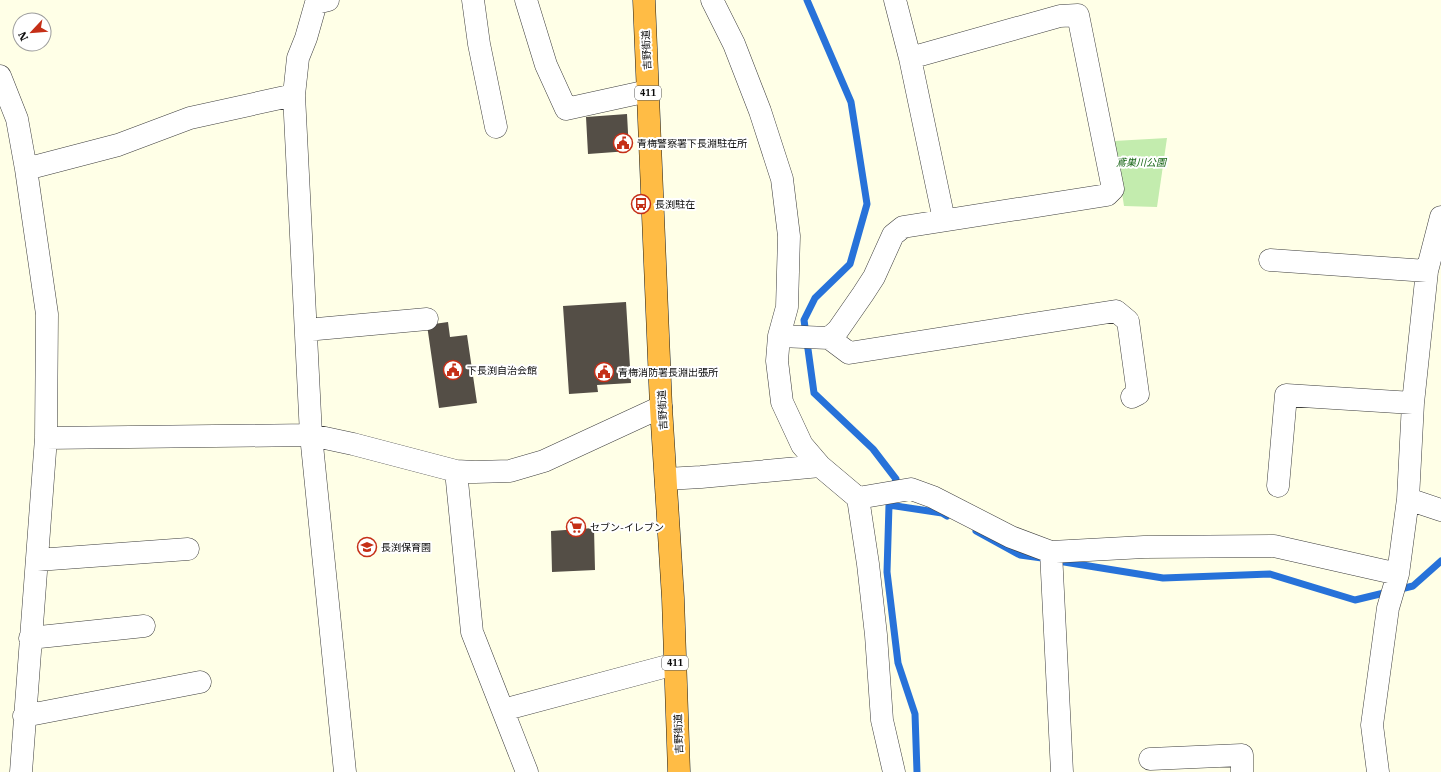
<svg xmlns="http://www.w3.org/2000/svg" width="1441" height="772" font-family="'IBM Plex Serif','Noto Sans JP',serif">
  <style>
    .green { fill: #c3ecae }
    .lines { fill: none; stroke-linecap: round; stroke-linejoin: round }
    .stream { stroke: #2772d9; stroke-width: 7 }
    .building { fill: #544e46 }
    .minor-casing { stroke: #3d3d3d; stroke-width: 23 }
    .highway-casing { stroke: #1b1b1b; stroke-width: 23 }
    .minor { stroke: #fff; stroke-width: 22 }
    .highway { stroke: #ffbc45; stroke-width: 22 }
    .labels { text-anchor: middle; stroke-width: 4; stroke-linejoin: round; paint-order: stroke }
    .shield { fill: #fff; stroke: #545454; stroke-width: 1 }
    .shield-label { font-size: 9px; font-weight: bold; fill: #0a0a0a }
    .street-label { font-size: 10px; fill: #0a0a0a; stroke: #fff }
    .poi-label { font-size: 10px; fill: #0a0a0a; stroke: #fff; text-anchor: start }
    .park-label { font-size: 10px; font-style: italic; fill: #186616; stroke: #fff }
  </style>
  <rect width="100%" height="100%" fill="#ffffe7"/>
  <!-- green -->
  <path class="green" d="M1167,138l-10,69 -33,-1 -10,-65z"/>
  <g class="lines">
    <!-- stream -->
    <path class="stream" d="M807,0l44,102 16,102 -17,60 -35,34 -11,22 10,73 59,56 23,30 -7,26 -2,67 11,91 17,51 2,58
      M889,505l53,8 5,3
      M976,531l44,24 22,3
      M1058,561l105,17 107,-4 85,26 58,-14 28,-25"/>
  </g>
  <!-- building -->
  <path class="building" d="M627,114l2,37 -41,3 -2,-37z
    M626,302l5,81 -34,2 1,7 -29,2 -6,-88z
    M448,322l2,15 17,-2 10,68 -38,5 -12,-83z
    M594,528l1,42 -43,2 -1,-41z"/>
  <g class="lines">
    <defs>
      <path id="minor" d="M328,0l-12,3 -10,35 -8,20 -4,37 17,340 34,337
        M473,0l6,44 17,83
        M526,0l20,65 20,44 82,-18
        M712,0l22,44 26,67 22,68 7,57 -2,71 -8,29 -2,25 5,41 20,43 18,21 38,32 53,-9 22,8 78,40 40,15 93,-5 130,-1 124,28
        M895,0l15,58 34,162
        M0,76l17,43 9,50 21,145 -1,124 -25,334
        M26,169l92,-24 72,-27 104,-23
        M1270,260l157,11
        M306,330l121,-11
        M779,336l50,2 9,-8 25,-36 11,-17 19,-42 10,-8 204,-32 6,-6 -35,-174 -18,1 -150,42
        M829,338l20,15 267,-42 12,10 10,73 -6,3
        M46,438l265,-3 42,9 103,27 19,1 35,-1 34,-10 117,-54
        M456,471l16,161 55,140
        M666,479l35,-2 119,-11
        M1278,486l8,-91 127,8
        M858,498l10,66 8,71 6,85 12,52
        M1408,499l33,11
        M1051,552l11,220
        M37,560l151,-11
        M30,638l114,-12
        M503,710l172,-46
        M24,716l176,-34
        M1150,759l92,-4v17
        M1378,772l-6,-47 16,-117 10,-34 10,-75 5,-96 14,-132 14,-54"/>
      <path id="highway" d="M644,0l17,407 12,191 6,174"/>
    </defs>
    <!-- minor casing -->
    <use href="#minor" class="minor-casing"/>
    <!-- highway casing -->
    <use href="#highway" class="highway-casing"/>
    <!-- minor -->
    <use href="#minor" class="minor"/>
    <!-- highway -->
    <use href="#highway" class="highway"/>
  </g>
  <!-- icons -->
  <defs>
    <symbol id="civic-ring" viewBox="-11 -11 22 22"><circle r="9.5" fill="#fff" stroke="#c52f17" stroke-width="1.5"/><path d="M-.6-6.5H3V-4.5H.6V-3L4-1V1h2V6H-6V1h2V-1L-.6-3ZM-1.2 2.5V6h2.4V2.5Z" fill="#c52f17"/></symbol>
    <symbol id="bus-ring" viewBox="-11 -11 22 22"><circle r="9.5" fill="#fff" stroke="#c52f17" stroke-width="1.5"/><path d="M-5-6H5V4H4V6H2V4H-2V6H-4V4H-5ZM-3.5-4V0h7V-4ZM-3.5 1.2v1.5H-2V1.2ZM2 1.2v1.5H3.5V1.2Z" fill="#c52f17"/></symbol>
    <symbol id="supermarket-ring" viewBox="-11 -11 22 22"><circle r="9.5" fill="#fff" stroke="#c52f17" stroke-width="1.5"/><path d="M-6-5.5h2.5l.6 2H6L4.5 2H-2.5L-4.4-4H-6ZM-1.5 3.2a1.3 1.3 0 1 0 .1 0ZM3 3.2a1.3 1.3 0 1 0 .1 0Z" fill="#c52f17"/></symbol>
    <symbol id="school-ring" viewBox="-11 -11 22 22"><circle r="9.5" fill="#fff" stroke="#c52f17" stroke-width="1.5"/><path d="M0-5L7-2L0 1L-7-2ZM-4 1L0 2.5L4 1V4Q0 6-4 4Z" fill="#c52f17"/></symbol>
  </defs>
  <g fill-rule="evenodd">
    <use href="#civic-ring" x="612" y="132" width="22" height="22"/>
    <use href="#bus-ring" x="630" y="193" width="22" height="22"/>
    <use href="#civic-ring" x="442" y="359" width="22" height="22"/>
    <use href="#civic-ring" x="593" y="361" width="22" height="22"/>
    <use href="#supermarket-ring" x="565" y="516" width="22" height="22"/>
    <use href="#school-ring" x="356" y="536" width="22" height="22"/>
  </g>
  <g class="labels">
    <!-- shield labels -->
    <g class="shield">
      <rect x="635" y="86" width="26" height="14" rx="3"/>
      <rect x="662" y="656" width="26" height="14" rx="3"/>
    </g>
    <g class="shield-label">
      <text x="648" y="96">411</text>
      <text x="675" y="666">411</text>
    </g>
    <!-- street labels -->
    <g class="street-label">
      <text transform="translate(646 50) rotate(-93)" y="4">吉野街道</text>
      <text transform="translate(662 410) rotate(-93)" y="4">吉野街道</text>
      <text transform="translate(678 734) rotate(-92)" y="4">吉野街道</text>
    </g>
    <!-- poi labels -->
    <g class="poi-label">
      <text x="637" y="147">青梅警察署下長淵駐在所</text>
      <text x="655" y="208">長渕駐在</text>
      <text x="467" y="374">下長渕自治会館</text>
      <text x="618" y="376">青梅消防署長淵出張所</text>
      <text x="590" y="531">セブン-イレブン</text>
      <text x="381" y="551">長渕保育園</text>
    </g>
    <!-- park labels -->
    <g class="park-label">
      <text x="1141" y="166">鳶巣川公園</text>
    </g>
  </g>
  <!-- north arrow -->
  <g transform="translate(32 32) rotate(244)"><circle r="19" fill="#ffffff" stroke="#9d9d9d"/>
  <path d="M0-3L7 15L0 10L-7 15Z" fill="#c52f17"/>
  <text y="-6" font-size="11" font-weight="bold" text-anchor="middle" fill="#0a0a0a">N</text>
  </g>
</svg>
